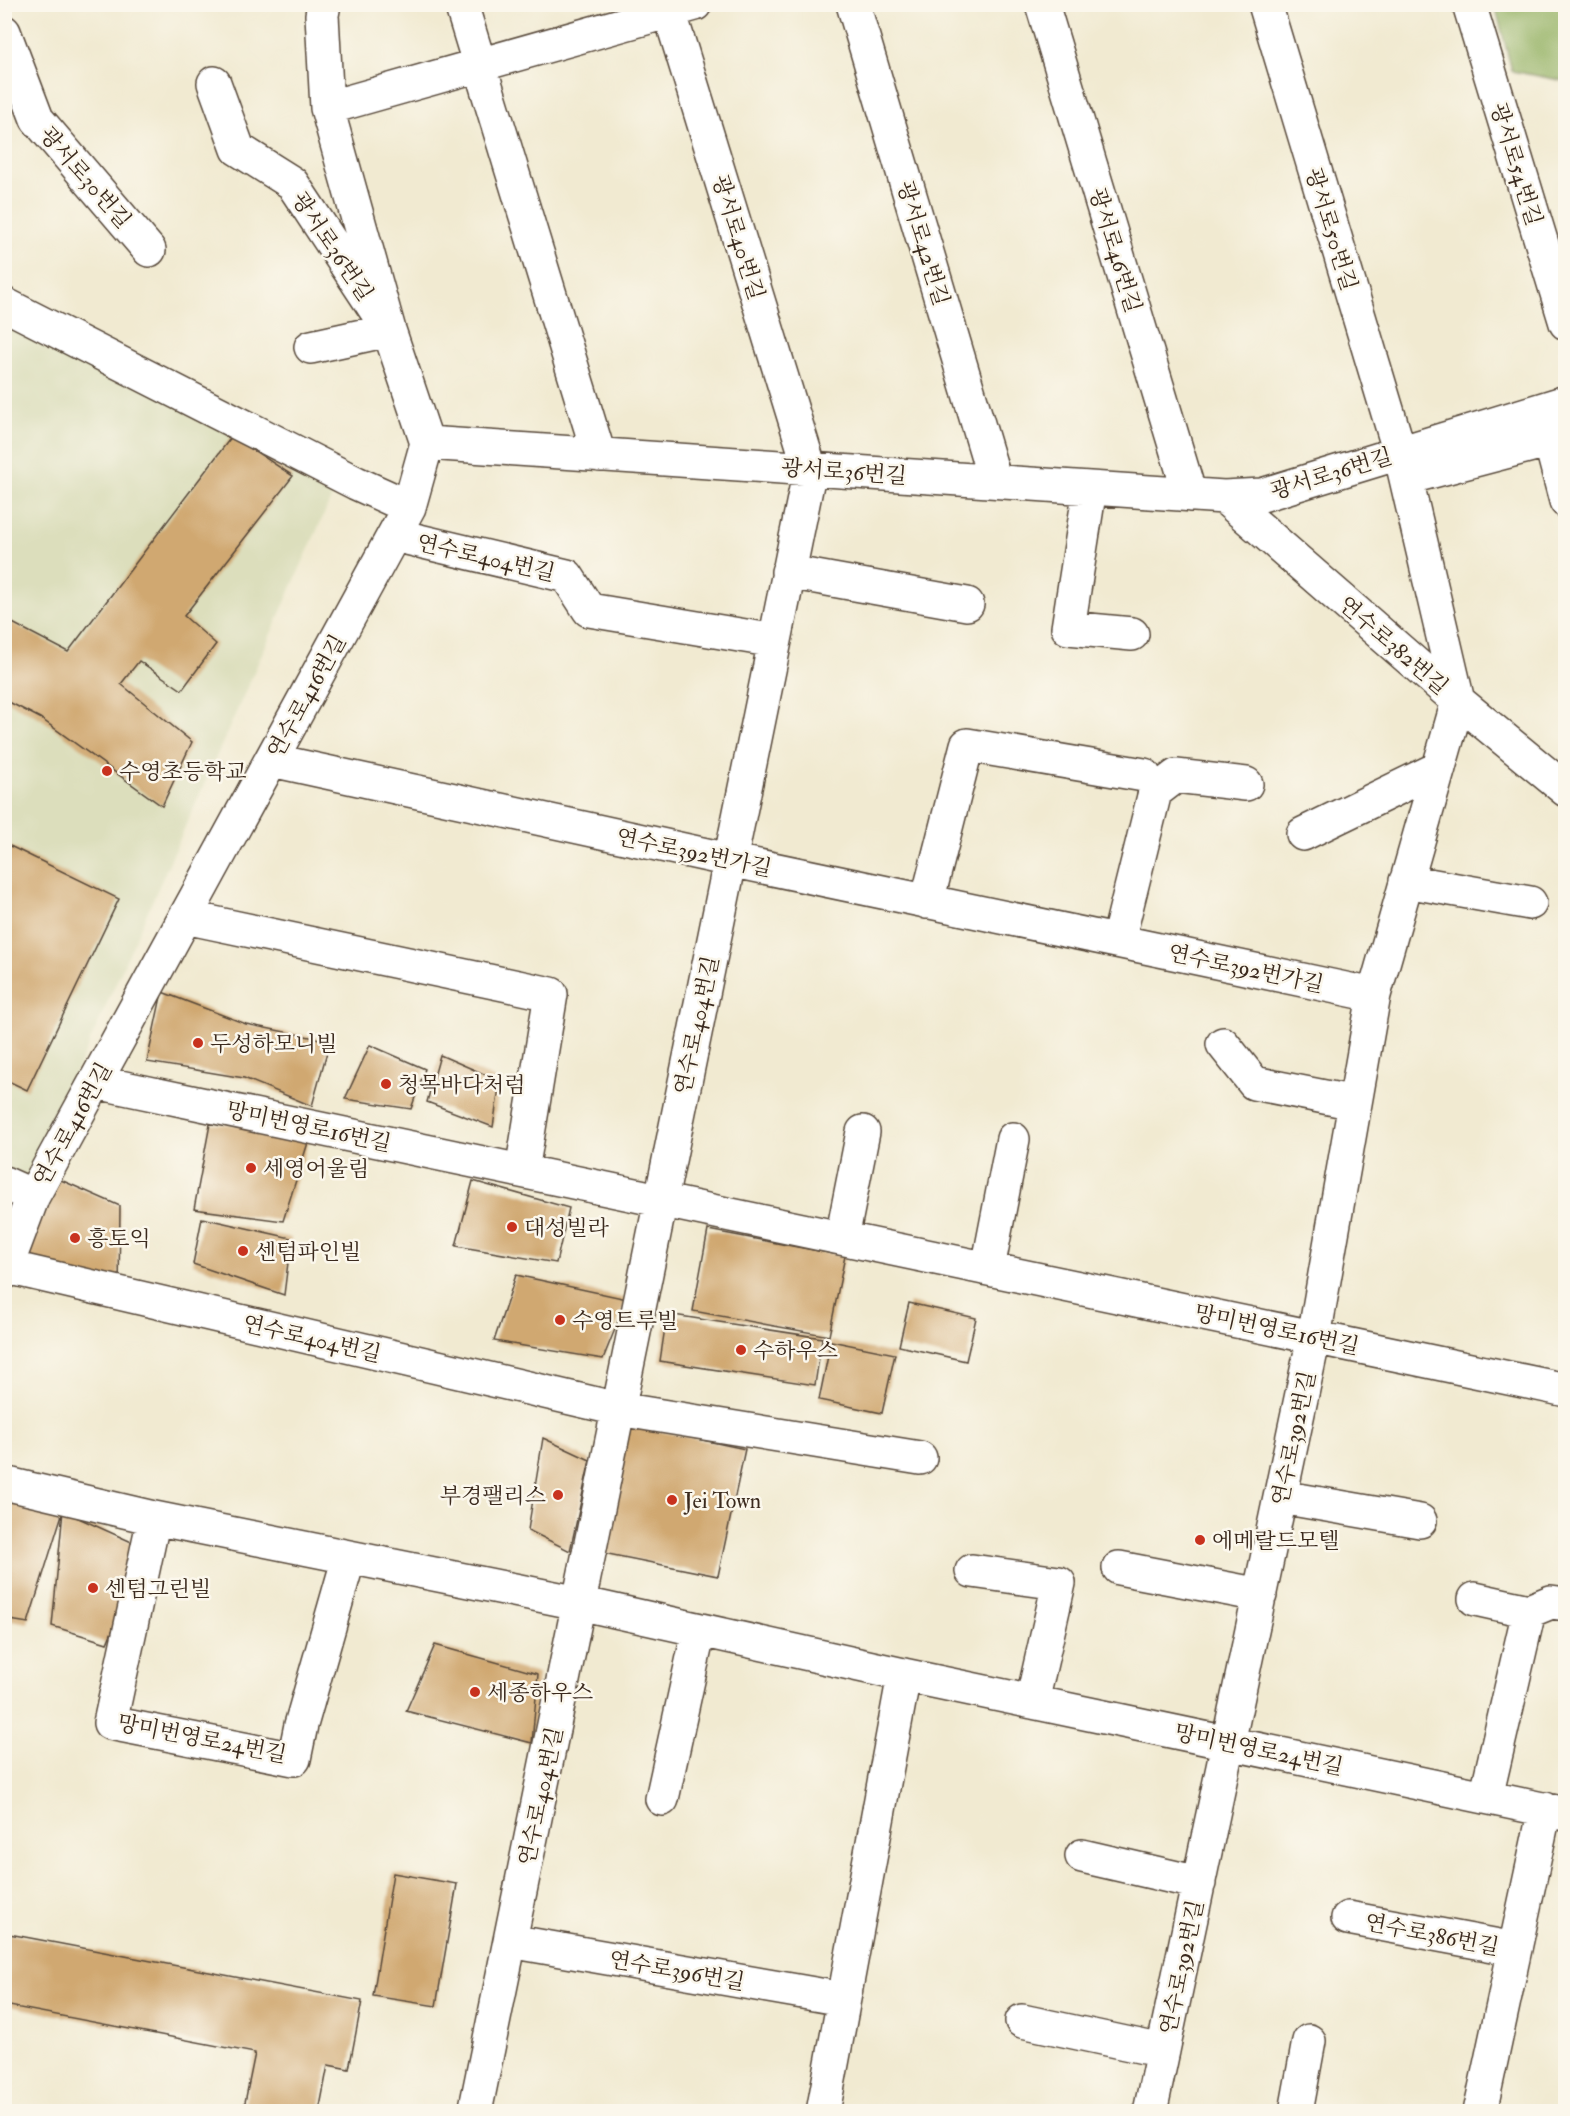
<svg xmlns="http://www.w3.org/2000/svg" width="1570" height="2116" font-family="'IM FELL Double Pica','Noto Serif KR',serif">
  <style>
    .built { fill: #dcdebc }
    .forest { fill: #96b366; stroke: #686e42; stroke-width: 1.5 }
    .building { fill: #d0a871 }
    .lines { fill: none; stroke-linecap: round; stroke-linejoin: round }
    .minor-casing { stroke: #564739; stroke-width: 36 }
    .minor { stroke: #fff; stroke-width: 33 }
    .poi-dot { fill: #c8321e; stroke: #fbf7ec; stroke-width: 2 }
    .labels { text-anchor: middle; stroke-width: 5; stroke-linejoin: round; paint-order: stroke }
    .street-label { font-size: 22px; fill: #3b2a1e; stroke: #fbf7ec }
    .poi-label { font-size: 22px; fill: #3b2a1e; stroke: #fbf7ec; text-anchor: start }
  </style>
  <rect width="100%" height="100%" fill="#fbf7ec"/>
  <filter id="ink" filterUnits="userSpaceOnUse"><feTurbulence type="fractalNoise" baseFrequency=".0167" numOctaves="2"/><feDisplacementMap in="SourceGraphic" scale="12" xChannelSelector="R" yChannelSelector="G"/><feConvolveMatrix kernelMatrix="1 2 1 2 8 2 1 2 1" color-interpolation-filters="sRGB"/></filter>
  <filter id="wash" filterUnits="userSpaceOnUse"><feTurbulence type="fractalNoise" baseFrequency=".008" numOctaves="4" result="noise"/><feDisplacementMap in="SourceGraphic" scale="24" xChannelSelector="R" yChannelSelector="G"/><feGaussianBlur stdDeviation="1.35" result="paint"/><feColorMatrix in="noise" values="0 0 0 0 0 0 0 0 0 0 0 0 0 0 0 0 0 1.4 0 .05"/><feComposite in="paint" operator="in"/></filter>
  <g filter="url(#wash)">
    <rect width="100%" height="100%" fill="#f1ead1"/>
    <!-- built -->
    <path class="built" d="M4,318l333,167 -254,572 -58,123 -21,-10z"/>
    <!-- forest -->
    <path class="forest" d="M1495,5h70v76l-53,-10z"/>
    <g id="blocks">
      <!-- building -->
      <path class="building" d="M232,436l61,40 -109,140 32,28 -34,46 -43,-29 -18,23 71,58 -30,64 -122,-88 -35,-18v-81l63,33z
        M10,846l109,53 -92,191 -23,-11v-222z
        M162,992l84,32 84,17 -18,65 -68,-28 -97,-16z
        M370,1045l55,24 -14,40 -66,-10z
        M440,1055l60,26 -7,46 -66,-25z
        M210,1124l103,3 -30,94 -89,-12z
        M54,1177l66,29 -1,87 -101,-23z
        M473,1181l96,27 -13,55 -100,-17z
        M202,1218l89,20 -7,57 -91,-31z
        M708,1230l137,26 -16,80 -136,-25z
        M516,1275l111,24 -24,60 -109,-18z
        M909,1303l67,15 -10,43 -67,-15z
        M667,1314l155,24 -7,47 -155,-24z
        M831,1341l64,13 -13,59 -63,-13z
        M626,1424l119,25 -27,127 -120,-24z
        M543,1438l47,22 -20,91 -42,-21z
        M8,1501l55,10 -35,112 -24,-4v-110z
        M63,1511l84,38 -40,94 -55,-17z
        M435,1645l103,29 -6,69 -126,-32z
        M393,1873l64,11 -21,122 -63,-10z
        M4,1933l358,68 -13,68 -21,-4 -9,47h-76l12,-59 -251,-48z"/>
    </g>
  </g>
  <g filter="url(#ink)">
    <use href="#blocks" fill-opacity="0" stroke="#564739" stroke-width="1.5"/>
    <g class="lines">
      <defs>
        <path id="minor" d="M324,4l-2,11 5,93 62,222 38,113
          M461,4l138,451
          M853,4l142,477
          M1042,4l148,491
          M1469,4l97,319
          M4,32l33,87 112,131
          M214,83l24,66 54,34 97,147 -78,17
          M327,108l368,-104
          M4,304l352,179 53,24
          M1550,440l16,61
          M427,443l797,54 38,-2 304,-93
          M1406,478l160,-42
          M1090,488l-22,140 64,6
          M1224,497l234,204 108,89
          M394,535l173,41 22,34 186,31
          M788,572l179,32
          M271,760l459,100 644,135
          M1303,834l136,-66
          M1406,881l124,22
          M927,902l40,-157 177,30
          M185,917l366,77 -29,177
          M1118,941l37,-149 21,-16 70,8
          M1223,1044l31,39 101,20
          M96,1082l1470,308
          M4,1183l29,13
          M842,1238l21,-106
          M7,1267l611,142 302,49
          M988,1268l25,-129
          M4,1273l29,-77 376,-689 18,-64
          M4,1483l150,35 425,85 325,72 662,139
          M1281,1497l139,24
          M154,1518l-44,205 184,36 7,-34 48,-168
          M1119,1568l141,27
          M972,1571l87,12 -27,119
          M1475,1599l54,12
          M1486,1797l43,-186 22,-9 15,2
          M662,1799l37,-169
          M1082,1856l117,27
          M1348,1918l167,31
          M510,1941l333,58
          M1022,2021l141,30
          M475,2112l335,-1643 -143,-465
          M823,2112l81,-437
          M1150,2112l164,-775 60,-342 84,-294 -58,-248 -135,-449
          M1296,2112l13,-71
          M1480,2112l65,-303"/>
      </defs>
      <!-- minor casing -->
      <use href="#minor" class="minor-casing"/>
      <!-- minor -->
      <use href="#minor" class="minor"/>
    </g>
  </g>
  <!-- markers -->
  <g class="poi-dot">
    <circle cx="107" cy="771" r="6"/>
    <circle cx="198" cy="1043" r="6"/>
    <circle cx="386" cy="1084" r="6"/>
    <circle cx="251" cy="1168" r="6"/>
    <circle cx="512" cy="1227" r="6"/>
    <circle cx="75" cy="1238" r="6"/>
    <circle cx="243" cy="1251" r="6"/>
    <circle cx="560" cy="1320" r="6"/>
    <circle cx="741" cy="1350" r="6"/>
    <circle cx="558" cy="1495" r="6"/>
    <circle cx="672" cy="1500" r="6"/>
    <circle cx="1200" cy="1540" r="6"/>
    <circle cx="93" cy="1588" r="6"/>
    <circle cx="475" cy="1692" r="6"/>
  </g>
  <g class="labels">
    <!-- street labels -->
    <g class="street-label">
      <text transform="translate(1517 164) rotate(73)" y="8">광서로54번길</text>
      <text transform="translate(86 177) rotate(49)" y="8">광서로30번길</text>
      <text transform="translate(1332 229) rotate(73)" y="8">광서로50번길</text>
      <text transform="translate(739 237) rotate(73)" y="8">광서로40번길</text>
      <text transform="translate(924 243) rotate(73)" y="8">광서로42번길</text>
      <text transform="translate(333 246) rotate(56)" y="8">광서로36번길</text>
      <text transform="translate(1116 250) rotate(73)" y="8">광서로46번길</text>
      <text transform="translate(844 471) rotate(4)" y="8">광서로36번길</text>
      <text transform="translate(1331 473) rotate(-17)" y="8">광서로36번길</text>
      <text transform="translate(486 557) rotate(13)" y="8">연수로404번길</text>
      <text transform="translate(1394 645) rotate(41)" y="8">연수로382번길</text>
      <text transform="translate(306 696) rotate(-61)" y="8">연수로416번길</text>
      <text transform="translate(694 852) rotate(12)" y="8">연수로392번가길</text>
      <text transform="translate(1246 968) rotate(12)" y="8">연수로392번가길</text>
      <text transform="translate(696 1025) rotate(-78)" y="8">연수로404번길</text>
      <text transform="translate(72 1124) rotate(-61)" y="8">연수로416번길</text>
      <text transform="translate(309 1126) rotate(12)" y="8">망미번영로16번길</text>
      <text transform="translate(1277 1329) rotate(12)" y="8">망미번영로16번길</text>
      <text transform="translate(312 1338) rotate(13)" y="8">연수로404번길</text>
      <text transform="translate(1293 1438) rotate(-78)" y="8">연수로392번길</text>
      <text transform="translate(202 1738) rotate(11)" y="8">망미번영로24번길</text>
      <text transform="translate(1259 1749) rotate(12)" y="8">망미번영로24번길</text>
      <text transform="translate(540 1796) rotate(-78)" y="8">연수로404번길</text>
      <text transform="translate(1432 1934) rotate(11)" y="8">연수로386번길</text>
      <text transform="translate(1181 1967) rotate(-78)" y="8">연수로392번길</text>
      <text transform="translate(677 1970) rotate(10)" y="8">연수로396번길</text>
    </g>
    <!-- poi labels -->
    <g class="poi-label">
      <text x="119" y="779">수영초등학교</text>
      <text x="210" y="1051">두성하모니빌</text>
      <text x="398" y="1092">청목바다처럼</text>
      <text x="263" y="1176">세영어울림</text>
      <text x="524" y="1235">대성빌라</text>
      <text x="87" y="1246">흥토익</text>
      <text x="255" y="1259">센텀파인빌</text>
      <text x="572" y="1328">수영트루빌</text>
      <text x="753" y="1358">수하우스</text>
      <text x="546" y="1503" text-anchor="end">부경팰리스</text>
      <text x="684" y="1508">Jei Town</text>
      <text x="1212" y="1548">에메랄드모텔</text>
      <text x="105" y="1596">센텀그린빌</text>
      <text x="487" y="1700">세종하우스</text>
    </g>
  </g>
  <!-- margin -->
  <rect width="1570" height="2116" fill="none" stroke="#fbf7ec" stroke-width="24"/>
</svg>
